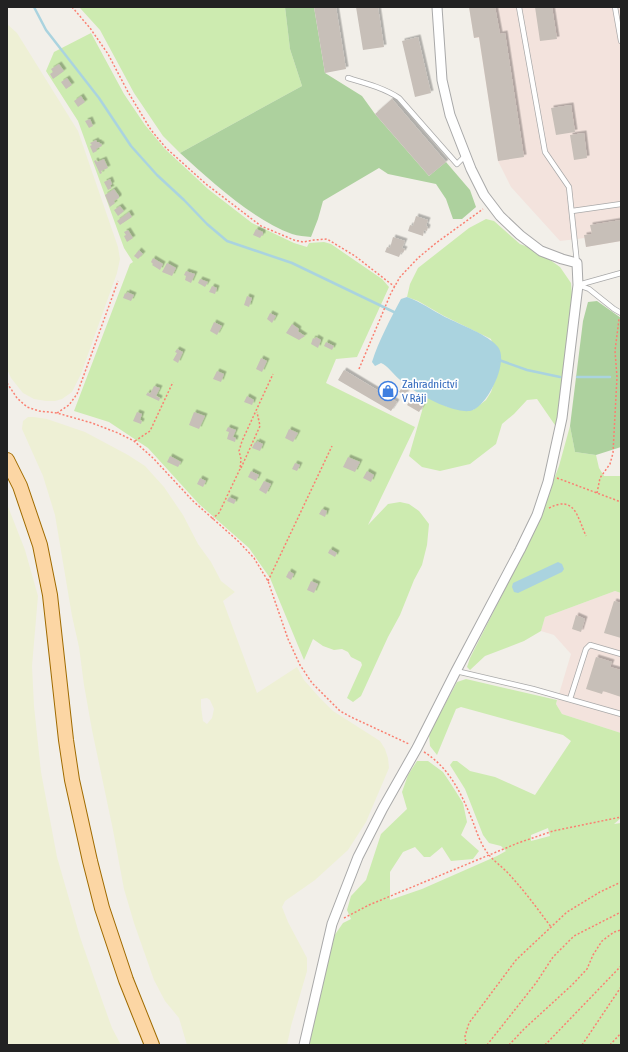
<svg xmlns="http://www.w3.org/2000/svg" width="628" height="1052" font-family="'Asap Condensed',sans-serif">
  <style>
    .military { fill: #f3e3dd }
    .farmland { fill: #eef0d5; fill-rule: evenodd }
    .grass { fill: #cdebb0; fill-rule: evenodd }
    .forest { fill: #add19e }
    .water { fill: #aad3df }
    .lines { fill: none; stroke-linecap: round; stroke-linejoin: round }
    .stream { stroke: #aad3df; stroke-width: 2.5 }
    .building { fill: #c7bfb8; filter: url(#shadow) }
    .lane-casing { stroke: #a9a9a9; stroke-width: 6 }
    .street-casing { stroke: #a9a9a9; stroke-width: 11 }
    .primary-casing { stroke: #a06b00; stroke-width: 16 }
    .path { stroke: #fa8072; stroke-width: 1.5; stroke-dasharray: 2 2; stroke-linecap: butt }
    .lane { stroke: #fff; stroke-width: 4.5 }
    .street { stroke: #fff; stroke-width: 9 }
    .primary { stroke: #fcd6a4; stroke-width: 14 }
    .labels { text-anchor: middle; stroke-width: 3.5; stroke-linejoin: round; paint-order: stroke }
    .shop-label { font-size: 12px; fill: #366cbe; stroke: #fff; text-anchor: start }
  </style>
  <defs>
    <filter id="shadow"><feDropShadow dx="2.5" dy="-2.5" stdDeviation="0" flood-color="#0004"/></filter>
  </defs>
  <rect width="100%" height="100%" fill="#f2efe9"/>
  <!-- military -->
  <path class="military" d="M469,7h152v234l-35,6 -1,-9 -25,3 -49,-54 -13,-26 -19,-123h-5z
    M615,591l6,2v140l-59,-19 -6,-10 15,-50 -17,-19 -13,-4 4,-14z"/>
  <!-- farmland -->
  <path class="farmland" d="M7,24l10,9 61,98 40,116 2,12 -3,14 -36,101 -9,18 -10,7 -7,2h-9l-12,-2 -11,-6 -12,-15 -4,-9z
    M28,417h6l13,2 38,13 43,23 17,11 19,21 19,28 15,29 13,18 10,19 14,11 -12,9 34,92 40,-26 7,13 15,17 14,14 47,30 5,8 3,9 1,10 -23,54 -18,28 -33,30 -30,21 -3,6 6,15 19,36v13l-16,55 -4,19h-100l-8,-27 -14,-17 -11,-21 -20,-57 -10,-34 -11,-59 -21,-100 -8,-45 -5,-38 -7,-31 -17,-101 -12,-39 -21,-47 1,-8zM207,698l3,2 4,9 -2,9 -5,6 -4,-3 -2,-14v-8z
    M7,504l18,46 13,46 -6,70 2,40 7,66 16,85 23,80 23,66 9,25 9,17h-114z"/>
  <!-- grass -->
  <path class="grass" d="M92,7h193l5,42 12,37 -122,67 -17,-17 -29,-43 -34,-63 -20,-22z
    M91,33l33,61 21,31 20,24 43,40 44,34 42,20 13,4 2,-4 15,-1 7,2 51,35 7,8 -32,70 -21,2 -10,24 89,44 -47,98 20,-21 12,-2 9,2 10,7 10,13 -2,21 -5,20 -8,15 -14,35 -12,22 -27,59 -8,6 -6,-4 15,-33 -1,-3 -10,-5 -3,-5 -6,-3 -8,1 -11,-4 -10,-7 -9,21 -34,-82 -21,-30 -50,-44 -51,-56 -39,-26 -35,-11 56,-147 3,-2 -9,-14 -46,-127 -32,-50 8,-19z
    M486,219l8,2 26,23 16,6 24,17 11,16 2,25 -16,120 -20,-29 -10,1 -13,14 -12,10 -6,20 -26,20 -30,7 -18,-4 -13,-11 17,-59 22,10 25,3 13,-10 5,-8 8,-24 -8,-29 -47,-23 -26,-15 -11,-4 3,-13 8,-16 51,-40z
    M570,426l5,26 21,3 3,13 5,8h17v117l-6,-2 -70,26 -4,14 -17,10 -39,15 -15,14 -3,-3 3,-9 65,-128 24,-64z
    M466,679l91,21 -1,4 6,10 59,19v85l-7,6 7,-1v222h-312l25,-109 9,-13 8,-4 -4,-9 4,-14 15,-16 15,-46 26,-25 -5,-17 6,-17 9,-14h11l15,11 8,12 12,19 4,19 -6,13 18,16 -6,8 -22,2 -9,-14 -12,10h-6l-9,-10 -12,5 -13,20v28l32,-11 75,-33 9,-5 -5,-5 -12,-3 -6,-8 -18,-46 -15,-24 3,-4h4l13,10 25,6 40,18 36,-54 -8,-6 -102,-28 -5,2 -19,46 -7,-9 -1,-12 28,-52zM548,828l2,8 -19,5v-6z"/>
  <!-- forest -->
  <path class="forest" d="M285,7h29l11,66 37,23 13,18 54,62 17,-14 24,28 6,17 -14,12h-9l-7,-20 -10,-15 -48,-10 -9,-6 -56,33 -5,18 -7,18c-6,-1 -13,-1 -19,-3 -39,-14 -81,-53 -112,-81l122,-67 -12,-37z
    M597,301l24,17v129l-25,8 -21,-3 -5,-26 13,-105 5,-19z"/>
  <!-- water -->
  <path class="water" d="M407,297c14,5 25,13 38,20 14,7 44,18 53,30 11,14 -9,56 -25,63 -4,2 -11,1 -15,0 -17,-3 -46,-19 -59,-31 -6,-5 -11,-13 -18,-16l-6,3 -3,-4c7,-22 18,-42 29,-63z
    M558,562l4,2 2,5 -2,3 -44,21 -4,-1 -2,-5 1,-4z"/>
  <g class="lines">
    <!-- stream -->
    <path class="stream" d="M34,7l12,23 53,68 32,48 26,29 27,25 23,24 20,17 65,22 104,50
      M499,360l28,10 33,7
      M577,377h33"/>
  </g>
  <!-- building -->
  <path class="building" d="M314,7h22l10,62 -21,4z
    M356,7h22l6,40 -21,3z
    M469,7h26l5,27 5,-1 19,124 -26,4 -19,-124 -5,1z
    M535,7h17l5,32 -17,2z
    M418,37l13,56 -16,4 -13,-56z
    M59,64l5,7 -11,8 -3,-5 3,-2 -2,-3z
    M67,78l5,7 -6,4 -5,-7z
    M81,96l4,6 -7,5 -4,-6z
    M392,99l54,63 -17,14 -54,-62z
    M571,105l4,27 -19,3 -5,-27z
    M90,119l3,7 -4,2 -4,-7z
    M584,133l3,25 -13,2 -4,-25z
    M96,140l1,2h2l1,2 1,-1 1,3 -6,3 1,2 -4,2 -3,-7 2,-1 -2,-2z
    M104,159l4,9 -7,3 1,2 -2,1 -6,-13 2,-1 1,2z
    M110,179l2,5 -2,2 2,2 -4,2 -4,-8z
    M114,189l5,7v2l-5,3 1,2 -5,4 -5,-12z
    M120,206l4,5 -6,5 -4,-6z
    M129,212l3,5 -12,8 -3,-4z
    M416,216l12,4 -2,6 2,1 -1,4 -3,-1 -1,6 -15,-5 2,-6 3,1z
    M621,220v21l-35,6 -2,-12 8,-1 -2,-9z
    M256,229l7,3v4l-1,-1 -2,3 -7,-3z
    M128,230l5,8 -6,4 -3,-6 2,-1 -2,-3z
    M393,237l12,4 -3,7 3,1 -2,4 -2,-1 -2,5 -14,-5 2,-5 3,1z
    M139,250l4,4 -5,5 -4,-3z
    M153,258l10,6 -3,6 -8,-5 1,-1 -2,-2z
    M167,263l9,5 -4,8 -10,-4z
    M186,271l9,3 -4,9 -6,-3 1,-4 -2,-1z
    M200,279l8,3 -3,5 -7,-4z
    M212,286l5,2 -2,6 -6,-2z
    M127,292l7,3 -3,6 -8,-3 2,-5 2,1z
    M247,296l5,2 -3,9 -5,-2z
    M270,313l6,3 -4,7 -5,-4z
    M214,322l8,4 -5,9 -7,-4z
    M292,324l7,5 -1,2 1,1 6,4 -6,4 -13,-7z
    M316,337l5,3 -3,8 -7,-4 2,-6 2,1z
    M326,342l8,4 -2,4 -8,-4z
    M177,349l6,3 -5,11 -5,-3 4,-7 -2,-1z
    M261,358l6,3 -5,11 -6,-3z
    M344,370l53,32 -6,9 -53,-31z
    M217,371l7,3 -3,8 -8,-3z
    M154,386l6,2 -4,8 4,2 -1,3 -13,-6 2,-3 2,2z
    M403,386l6,3 -4,6 -6,-3z
    M247,396l7,4 -2,5 -8,-3z
    M413,396l12,7 -6,9 -12,-7z
    M137,412l5,2 -2,6 2,1 -1,3 -8,-3z
    M194,412l11,4 -6,13 -10,-4z
    M228,427l8,3 -3,7 3,1 -1,4 -8,-3 2,-7 -3,-1z
    M289,429l9,4 -5,9 -8,-4z
    M257,441l6,3 -3,7 -8,-3 3,-6 2,1z
    M170,456l11,6 -3,5 -11,-5z
    M348,457l12,5 -5,10 -12,-5z
    M295,463l5,2 -3,6 -5,-2z
    M251,471l8,4 -3,6 -8,-4z
    M367,471l7,4 -3,7 -8,-4z
    M200,478l6,3 -3,6 -6,-3z
    M264,481l7,3 -5,10 -7,-4z
    M229,497l7,3 -2,4 -7,-3z
    M322,509l5,2 -2,6 -6,-3z
    M330,549l7,4 -2,4 -7,-4z
    M289,571l5,3 -3,6 -5,-3z
    M311,581l7,3 -4,9 -7,-3z
    M614,601l7,2v35l-17,-5z
    M576,615l9,4 -4,13 -9,-3z
    M596,657l16,5 -2,5 11,3v27l-18,-6 -1,3 -16,-5z"/>
  <g class="lines">
    <defs>
      <path id="lane" d="M519,7l26,145 24,35 8,76
        M615,7l6,34
        M348,78c17,5 36,10 51,20l58,66 9,-9
        M572,211l49,-7
        M621,273l-43,12 11,4 25,20 7,4
        M456,671l77,18 88,25
        M570,699l16,-50 4,-4 31,9"/>
      <path id="street" d="M304,1045l28,-121 26,-67 25,-49 34,-60 39,-77 64,-121 17,-35 11,-33 14,-64 16,-133 -1,-22 -15,-4 -21,-8 -21,-16 -20,-19 -16,-21 -13,-26 -21,-54 -8,-35 -5,-73"/>
      <path id="primary" d="M7,460l13,26 20,59 10,50 16,145 6,40 18,81 12,47 24,72 26,65"/>
    </defs>
    <!-- lane casing -->
    <use href="#lane" class="lane-casing"/>
    <!-- street casing -->
    <use href="#street" class="street-casing"/>
    <!-- primary casing -->
    <use href="#primary" class="primary-casing"/>
    <!-- path -->
    <path class="path" d="M72,7l18,21 18,26 20,38 23,38 15,18 40,36 55,42 33,14 9,2 11,-2 13,-1 28,17 40,31
      M359,369l32,-76 9,-16 18,-19 18,-15 47,-34
      M7,383l10,15 10,9 12,4 18,2 35,10 26,10 16,8 19,17 40,43 45,40 16,17 14,23 20,58 12,26 12,18 28,28 11,6 58,27
      M57,413l12,-8 8,-11 41,-113
      M135,441l15,-10 23,-49
      M241,468l19,-42 -3,-14
      M557,478l64,24
      M597,493l3,-15 10,-14 3,-11 4,-76 -2,-26 4,-32
      M549,508c26,-13 28,8 37,28
      M212,519l7,-6 21,-44 1,-10 -2,-8 3,-10 31,-67
      M268,581l64,-135
      M424,752c26,16 38,43 49,70 4,11 8,23 16,33 5,6 12,11 18,17 16,17 30,36 44,55
      M344,918l25,-13 149,-62 35,-12 68,-14
      M466,1045l-1,-9 4,-13 47,-63 51,-48 33,-20 21,-10
      M487,1045l49,-62 17,-26 21,-21 47,-24
      M509,1045l15,-16 48,-44 15,-16 6,-14 9,-14 12,-9 7,-2
      M545,1045l76,-79
      M582,1045l39,-58
      M610,1045l11,-12"/>
    <!-- lane -->
    <use href="#lane" class="lane"/>
    <!-- street -->
    <use href="#street" class="street"/>
    <!-- primary -->
    <use href="#primary" class="primary"/>
  </g>
  <!-- icons -->
  <defs>
    <symbol id="shop-ring" viewBox="-11 -11 22 22"><circle r="9.5" fill="#fff" stroke="#3f7fe0" stroke-width="1.5"/><path d="M-5-2.5h2.3a2.7 3.5 0 0 1 5.4 0H5L5.5 6h-11ZM-1.5-2.5h3a1.5 2.3 0 0 0-3 0Z" fill="#3f7fe0"/></symbol>
  </defs>
  <g fill-rule="evenodd">
    <use href="#shop-ring" x="377" y="380" width="22" height="22"/>
  </g>
  <g class="labels">
    <!-- shop labels -->
    <g class="shop-label">
      <text x="402" y="388">Zahradnictví<tspan x="402" dy="14">V Ráji</tspan></text>
    </g>
  </g>
  <!-- border -->
  <rect width="628" height="1052" fill="none" stroke="#222222" stroke-width="16"/>
</svg>
